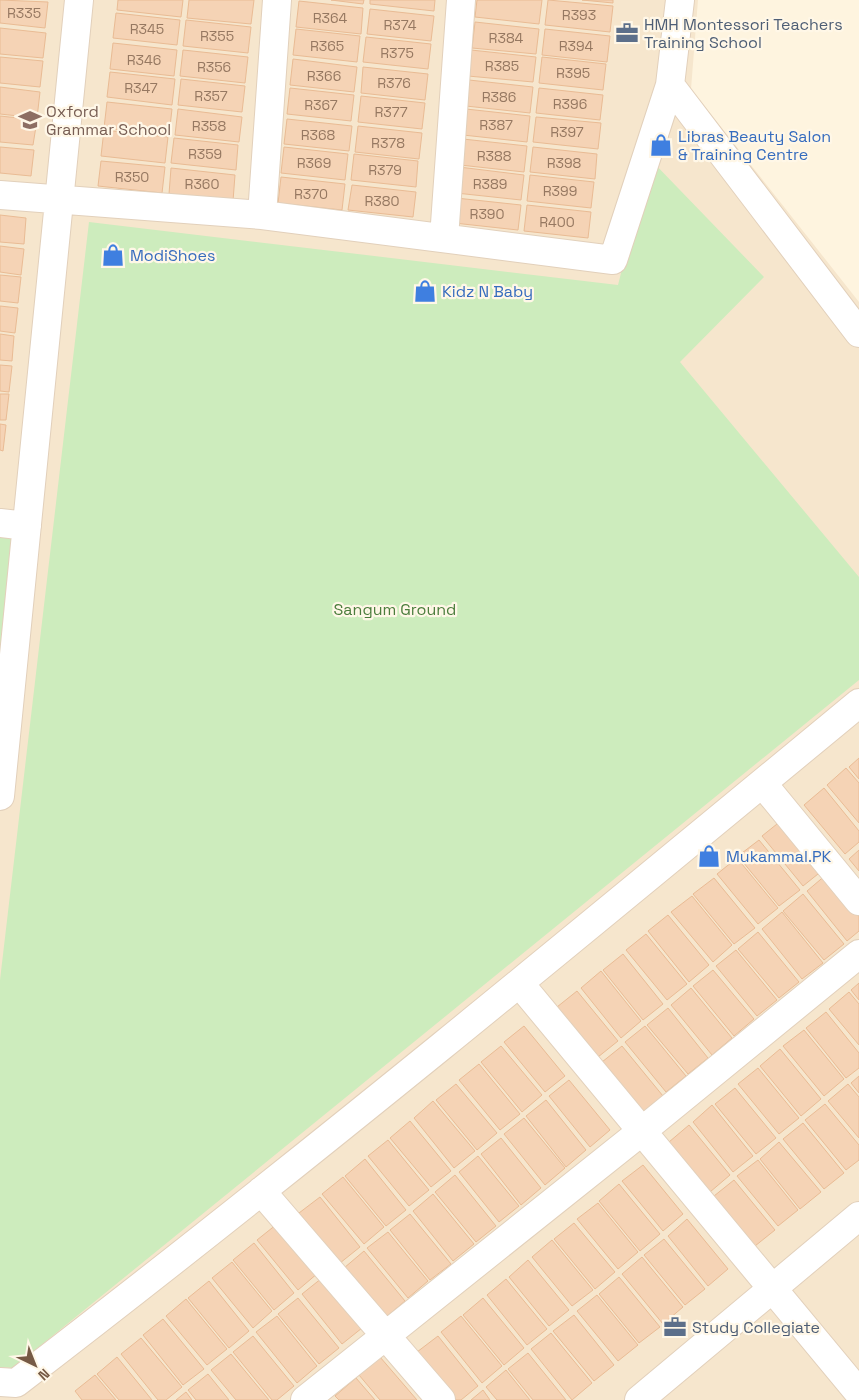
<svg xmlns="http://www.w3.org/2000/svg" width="859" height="1400" font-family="'Space Grotesk',sans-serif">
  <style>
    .residential { fill: #f6e6cd }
    .green { fill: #cdecbd }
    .building { fill: #f5d3b5; stroke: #e9bb94 }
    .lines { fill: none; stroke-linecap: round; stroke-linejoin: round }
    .minor-casing { stroke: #e2d0bb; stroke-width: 30 }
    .minor { stroke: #fff; stroke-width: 28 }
    .labels { text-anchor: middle; stroke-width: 4.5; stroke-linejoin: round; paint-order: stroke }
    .number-label { font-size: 14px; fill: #967861 }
    .service-label { font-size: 16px; fill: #4e5e75; stroke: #fff7e7; text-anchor: start }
    .education-label { font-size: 16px; fill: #785e54; stroke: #fff7e7; text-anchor: start }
    .shop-label { font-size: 16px; fill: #366cbe; stroke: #fff7e7; text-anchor: start }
    .park-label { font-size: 16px; fill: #4b7d3c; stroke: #fff7e7 }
  </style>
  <rect width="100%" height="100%" fill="#fef4df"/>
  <!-- residential -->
  <path class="residential" d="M0,0h698l-7,89 168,213v1098h-859z"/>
  <!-- green -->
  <path class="green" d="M650,159l114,118 -84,85 179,215v103l-846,688 -13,-1v-387l89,-758 529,63z
    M0,523l27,3 -27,159z"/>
  <!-- building -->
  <path class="building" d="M0,0l48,2 -3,26 -45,-5z
    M118,0h65l-2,17 -64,-7z
    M189,0h65l-3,24 -64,-6z
    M331,0h33l-1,4z
    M370,0h65l-1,11 -64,-7z
    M477,0h65l-3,24 -64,-7z
    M548,0l65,6 -3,26 -65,-7z
    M582,0h31v3z
    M299,1l64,7 -2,26 -65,-7z
    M370,9l64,7 -3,25 -64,-7z
    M116,13l64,7 -3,25 -64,-7z
    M186,20l65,7 -3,26 -65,-7z
    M475,22l64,7 -3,25 -64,-6z
    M0,28l46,5 -3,25 -43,-4z
    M296,29l64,7 -3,26 -64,-7z
    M545,29l65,7 -3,26 -65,-7z
    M366,37l65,7 -3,25 -65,-7z
    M113,43l64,7 -3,26 -64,-7z
    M183,50l65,7 -3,26 -65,-7z
    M471,50l65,7 -3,25 -65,-6z
    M0,57l43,4 -3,26 -40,-4z
    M542,57l64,7 -3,26 -64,-7z
    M293,59l64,8 -3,25 -64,-7z
    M363,67l65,7 -3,26 -64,-7z
    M110,72l65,7 -3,26 -65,-8z
    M181,79l64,7 -3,26 -64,-7z
    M469,80l64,7 -3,26 -64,-7z
    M0,87l40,5 -3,26 -37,-4z
    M290,88l64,7 -3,26 -64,-7z
    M539,88l64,7 -3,25 -64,-7z
    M361,96l64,7 -3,26 -64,-7z
    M107,102l65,7 -3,26 -65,-7z
    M178,109l64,8 -3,25 -64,-7z
    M466,109l64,7 -3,26 -64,-7z
    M0,116l37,4 -4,25 -33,-3z
    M536,117l65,6 -3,26 -65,-7z
    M287,119l65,7 -3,25 -65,-7z
    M358,126l64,7 -3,26 -64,-7z
    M104,130l64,7 -3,26 -64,-7z
    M174,138l64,7 -2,25 -65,-7z
    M463,139l64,7 -3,26 -64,-7z
    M0,147l34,3 -3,26 -31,-3z
    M284,147l64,7 -3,26 -64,-7z
    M533,147l64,7 -2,25 -65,-7z
    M354,154l64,7 -2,26 -65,-7z
    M101,161l64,6 -3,26 -64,-7z
    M459,167l65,8 -3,25 -65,-7z
    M171,168l64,7 -2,26 -64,-7z
    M530,175l64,7 -3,26 -64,-7z
    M281,177l64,7 -3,26 -64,-7z
    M352,185l64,7 -3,25 -65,-7z
    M456,198l65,7 -3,25 -64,-7z
    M527,205l64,7 -3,26 -64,-7z
    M0,215l26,3 -2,26 -24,-2z
    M0,246l24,3 -3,26 -21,-3z
    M0,275l21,2 -3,26 -18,-2z
    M0,306l18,2 -3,25 -15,-2z
    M0,334l14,2 -2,25 -12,-1z
    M0,365l12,1 -3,26 -9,-1z
    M0,394h9l-3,26h-6z
    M0,424l6,1 -3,26 -3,-1z
    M859,758v21l-10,-12z
    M846,768l13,15v40l-32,-38z
    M824,788l35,43v11l-14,12 -41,-49z
    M782,820l41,50 -20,16 -41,-50z
    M759,840l41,50 -21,16 -41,-50z
    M859,850v21l-10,-12z
    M737,858l41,50 -20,16 -41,-50z
    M827,874l32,40v17l-12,10 -40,-50z
    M714,878l41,50 -21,16 -41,-50z
    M803,894l41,50 -20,16 -41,-49z
    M692,896l40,49 -19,17 -42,-50z
    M782,912l41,51 -21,16 -40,-50z
    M668,915l41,50 -20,17 -41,-51z
    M758,932l41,50 -20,16 -41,-49z
    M646,934l41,50 -20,16 -41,-50z
    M736,950l41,50 -20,16 -41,-50z
    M623,954l40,50 -20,16 -40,-50z
    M713,970l41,49 -20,17 -41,-50z
    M601,971l40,50 -20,17 -40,-50z
    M859,983v17l-8,-10z
    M691,988l41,50 -20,17 -41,-50z
    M577,991l41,50 -20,16 -41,-50z
    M849,992l10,12v41l-30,-36z
    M668,1008l40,50 -20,16 -41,-49z
    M826,1012l33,41v15l-13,10 -40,-50z
    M524,1026l41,50 -20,16 -41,-50z
    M645,1026l41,50 -20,16 -41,-50z
    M804,1030l40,49 -20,17 -41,-50z
    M501,1046l41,49 -20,17 -41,-50z
    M622,1046l41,50 -20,16 -41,-50z
    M780,1049l41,50 -20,17 -41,-50z
    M479,1064l41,50 -20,16 -41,-50z
    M758,1068l41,50 -20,16 -41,-50z
    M859,1076v17l-8,-10z
    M569,1080l41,50 -20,17 -41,-51z
    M456,1084l41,49 -20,17 -41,-50z
    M848,1084l11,13v41l-31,-37z
    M735,1088l41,50 -20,16 -41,-50z
    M546,1100l40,50 -20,17 -40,-51z
    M433,1101l42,50 -21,17 -40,-50z
    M825,1104l34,41v15l-13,10 -41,-50z
    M712,1105l41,51 -20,16 -40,-50z
    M524,1118l41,50 -20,17 -41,-51z
    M410,1121l41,50 -20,16 -41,-49z
    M803,1123l41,50 -20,16 -41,-50z
    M689,1125l41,50 -20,17 -41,-50z
    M501,1138l40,50 -20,17 -40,-51z
    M388,1140l41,50 -20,16 -41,-50z
    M779,1142l42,50 -21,17 -40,-50z
    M478,1156l41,50 -20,16 -40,-50z
    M365,1159l41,51 -20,16 -41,-50z
    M758,1160l40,50 -20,16 -41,-50z
    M643,1165l40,49 -20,17 -41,-50z
    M455,1175l41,51 -20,16 -41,-50z
    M343,1177l41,50 -20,17 -42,-50z
    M734,1180l41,50 -20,16 -41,-50z
    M619,1184l41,50 -20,17 -41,-50z
    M433,1194l41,50 -21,17 -40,-50z
    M320,1197l40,50 -20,16 -41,-50z
    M598,1203l40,49 -20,17 -41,-50z
    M410,1214l41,50 -21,16 -40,-50z
    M687,1219l41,50 -20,17 -40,-50z
    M574,1223l41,49 -20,17 -41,-50z
    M277,1224l41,49 -20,17 -41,-50z
    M388,1232l40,49 -20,17 -41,-50z
    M664,1239l41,50 -20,16 -41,-50z
    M552,1240l41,50 -21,16 -40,-49z
    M254,1243l40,50 -20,17 -41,-50z
    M364,1251l41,50 -20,17 -41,-50z
    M642,1257l41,50 -20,17 -41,-50z
    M528,1260l41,50 -20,16 -40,-49z
    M232,1262l40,49 -19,17 -41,-50z
    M619,1277l41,50 -21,16 -40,-49z
    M322,1278l40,50 -20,16 -40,-50z
    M506,1279l41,50 -20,16 -40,-50z
    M209,1281l40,50 -20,17 -41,-50z
    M597,1295l41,50 -20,16 -41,-50z
    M298,1298l41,50 -20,16 -41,-50z
    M483,1298l41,50 -20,17 -41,-50z
    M186,1299l41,50 -20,16 -41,-49z
    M574,1315l40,50 -20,16 -41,-50z
    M277,1316l40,50 -20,17 -41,-51z
    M461,1316l41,50 -20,17 -41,-51z
    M163,1319l41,50 -21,16 -40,-50z
    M551,1333l41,50 -20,17 -41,-51z
    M253,1336l41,50 -17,14h-5l-39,-48z
    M438,1336l40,50 -17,14h-5l-39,-48z
    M141,1338l41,49 -16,13h-8l-37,-46z
    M528,1353l38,47h-33l-25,-31z
    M231,1354l38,46h-33l-25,-30z
    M117,1357l35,43h-33l-22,-26z
    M380,1357l37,43h-37l-21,-25z
    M506,1370l24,30h-33l-11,-13z
    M208,1374l21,26h-33l-8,-10z
    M95,1375l21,25h-34l-7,-9z
    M356,1378l19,22h-36l-4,-4z
    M483,1390l7,10h-19z
    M186,1392l6,8h-16z"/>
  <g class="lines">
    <defs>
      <path id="minor" d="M680,0l-10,85 189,248
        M0,195l262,20 351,45 57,-175
        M262,215l15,-215
        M444,238l17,-238
        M0,523l27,3
        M762,783l97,118
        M0,796l79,-796
        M520,984l339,409
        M261,1191l180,209
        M0,1382l16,1c287,-220 565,-450 843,-680
        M305,1400l337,-269 217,-177
        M639,1400l220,-184"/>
    </defs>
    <!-- minor casing -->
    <use href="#minor" class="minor-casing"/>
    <!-- minor -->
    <use href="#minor" class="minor"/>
  </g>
  <!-- icons -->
  <defs>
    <symbol id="office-bare" viewBox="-9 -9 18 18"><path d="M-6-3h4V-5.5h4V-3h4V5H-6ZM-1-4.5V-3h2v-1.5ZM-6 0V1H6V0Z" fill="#5c6f8a" stroke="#fff7e7" stroke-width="2.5" paint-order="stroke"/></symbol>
    <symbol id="school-bare" viewBox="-9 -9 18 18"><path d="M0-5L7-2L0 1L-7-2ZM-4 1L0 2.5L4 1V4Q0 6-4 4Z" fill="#8d6e63" stroke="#fff7e7" stroke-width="2.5" paint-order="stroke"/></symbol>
    <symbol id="shop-bare" viewBox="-9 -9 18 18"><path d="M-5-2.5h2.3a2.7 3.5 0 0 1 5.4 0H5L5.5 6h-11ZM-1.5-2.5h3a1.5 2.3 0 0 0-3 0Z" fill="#3f7fe0" stroke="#fff7e7" stroke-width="2.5" paint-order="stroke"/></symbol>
  </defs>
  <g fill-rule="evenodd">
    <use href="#office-bare" x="611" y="17" width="32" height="32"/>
    <use href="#school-bare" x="14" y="104" width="32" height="32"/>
    <use href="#shop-bare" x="645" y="129" width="32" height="32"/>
    <use href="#shop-bare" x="97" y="239" width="32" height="32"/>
    <use href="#shop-bare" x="409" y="275" width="32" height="32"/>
    <use href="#shop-bare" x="693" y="840" width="32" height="32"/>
    <use href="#office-bare" x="659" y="1311" width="32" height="32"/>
  </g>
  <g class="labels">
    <!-- number labels -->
    <g class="number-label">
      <text x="24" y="18">R335</text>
      <text x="579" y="20">R393</text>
      <text x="330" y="23">R364</text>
      <text x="400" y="30">R374</text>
      <text x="147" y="34">R345</text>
      <text x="217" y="41">R355</text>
      <text x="506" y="43">R384</text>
      <text x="327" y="51">R365</text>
      <text x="576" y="51">R394</text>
      <text x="397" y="58">R375</text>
      <text x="144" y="65">R346</text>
      <text x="502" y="71">R385</text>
      <text x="214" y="72">R356</text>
      <text x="573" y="78">R395</text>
      <text x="324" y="81">R366</text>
      <text x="394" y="88">R376</text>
      <text x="141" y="93">R347</text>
      <text x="211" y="101">R357</text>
      <text x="499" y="102">R386</text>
      <text x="570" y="109">R396</text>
      <text x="321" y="110">R367</text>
      <text x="391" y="117">R377</text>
      <text x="496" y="130">R387</text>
      <text x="209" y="131">R358</text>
      <text x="567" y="137">R397</text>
      <text x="318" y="140">R368</text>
      <text x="388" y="148">R378</text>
      <text x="205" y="159">R359</text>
      <text x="494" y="161">R388</text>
      <text x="314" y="168">R369</text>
      <text x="564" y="168">R398</text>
      <text x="385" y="175">R379</text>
      <text x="132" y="182">R350</text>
      <text x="202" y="189">R360</text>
      <text x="490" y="189">R389</text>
      <text x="560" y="196">R399</text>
      <text x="311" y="199">R370</text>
      <text x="382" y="206">R380</text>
      <text x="487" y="219">R390</text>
      <text x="557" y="227">R400</text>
    </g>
    <!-- service labels -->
    <g class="service-label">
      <text x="644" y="30">HMH Montessori Teachers<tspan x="644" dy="18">Training School</tspan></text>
      <text x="692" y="1333">Study Collegiate</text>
    </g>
    <!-- education labels -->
    <g class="education-label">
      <text x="46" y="117">Oxford<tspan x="46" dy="18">Grammar School</tspan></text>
    </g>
    <!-- shop labels -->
    <g class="shop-label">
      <text x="678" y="142">Libras Beauty Salon<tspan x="678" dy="18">&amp; Training Centre</tspan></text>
      <text x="130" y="261">ModiShoes</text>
      <text x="442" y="297">Kidz N Baby</text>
      <text x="726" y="862">Mukammal.PK</text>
    </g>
    <!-- park labels -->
    <g class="park-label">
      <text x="395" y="615">Sangum Ground</text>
    </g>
  </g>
  <!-- north arrow -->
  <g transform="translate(35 1365) rotate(137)" stroke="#fff7e7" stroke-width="4" paint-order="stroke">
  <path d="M0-4L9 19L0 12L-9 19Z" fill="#765a45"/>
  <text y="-8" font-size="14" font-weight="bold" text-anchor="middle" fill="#765a45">N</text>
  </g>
</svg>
